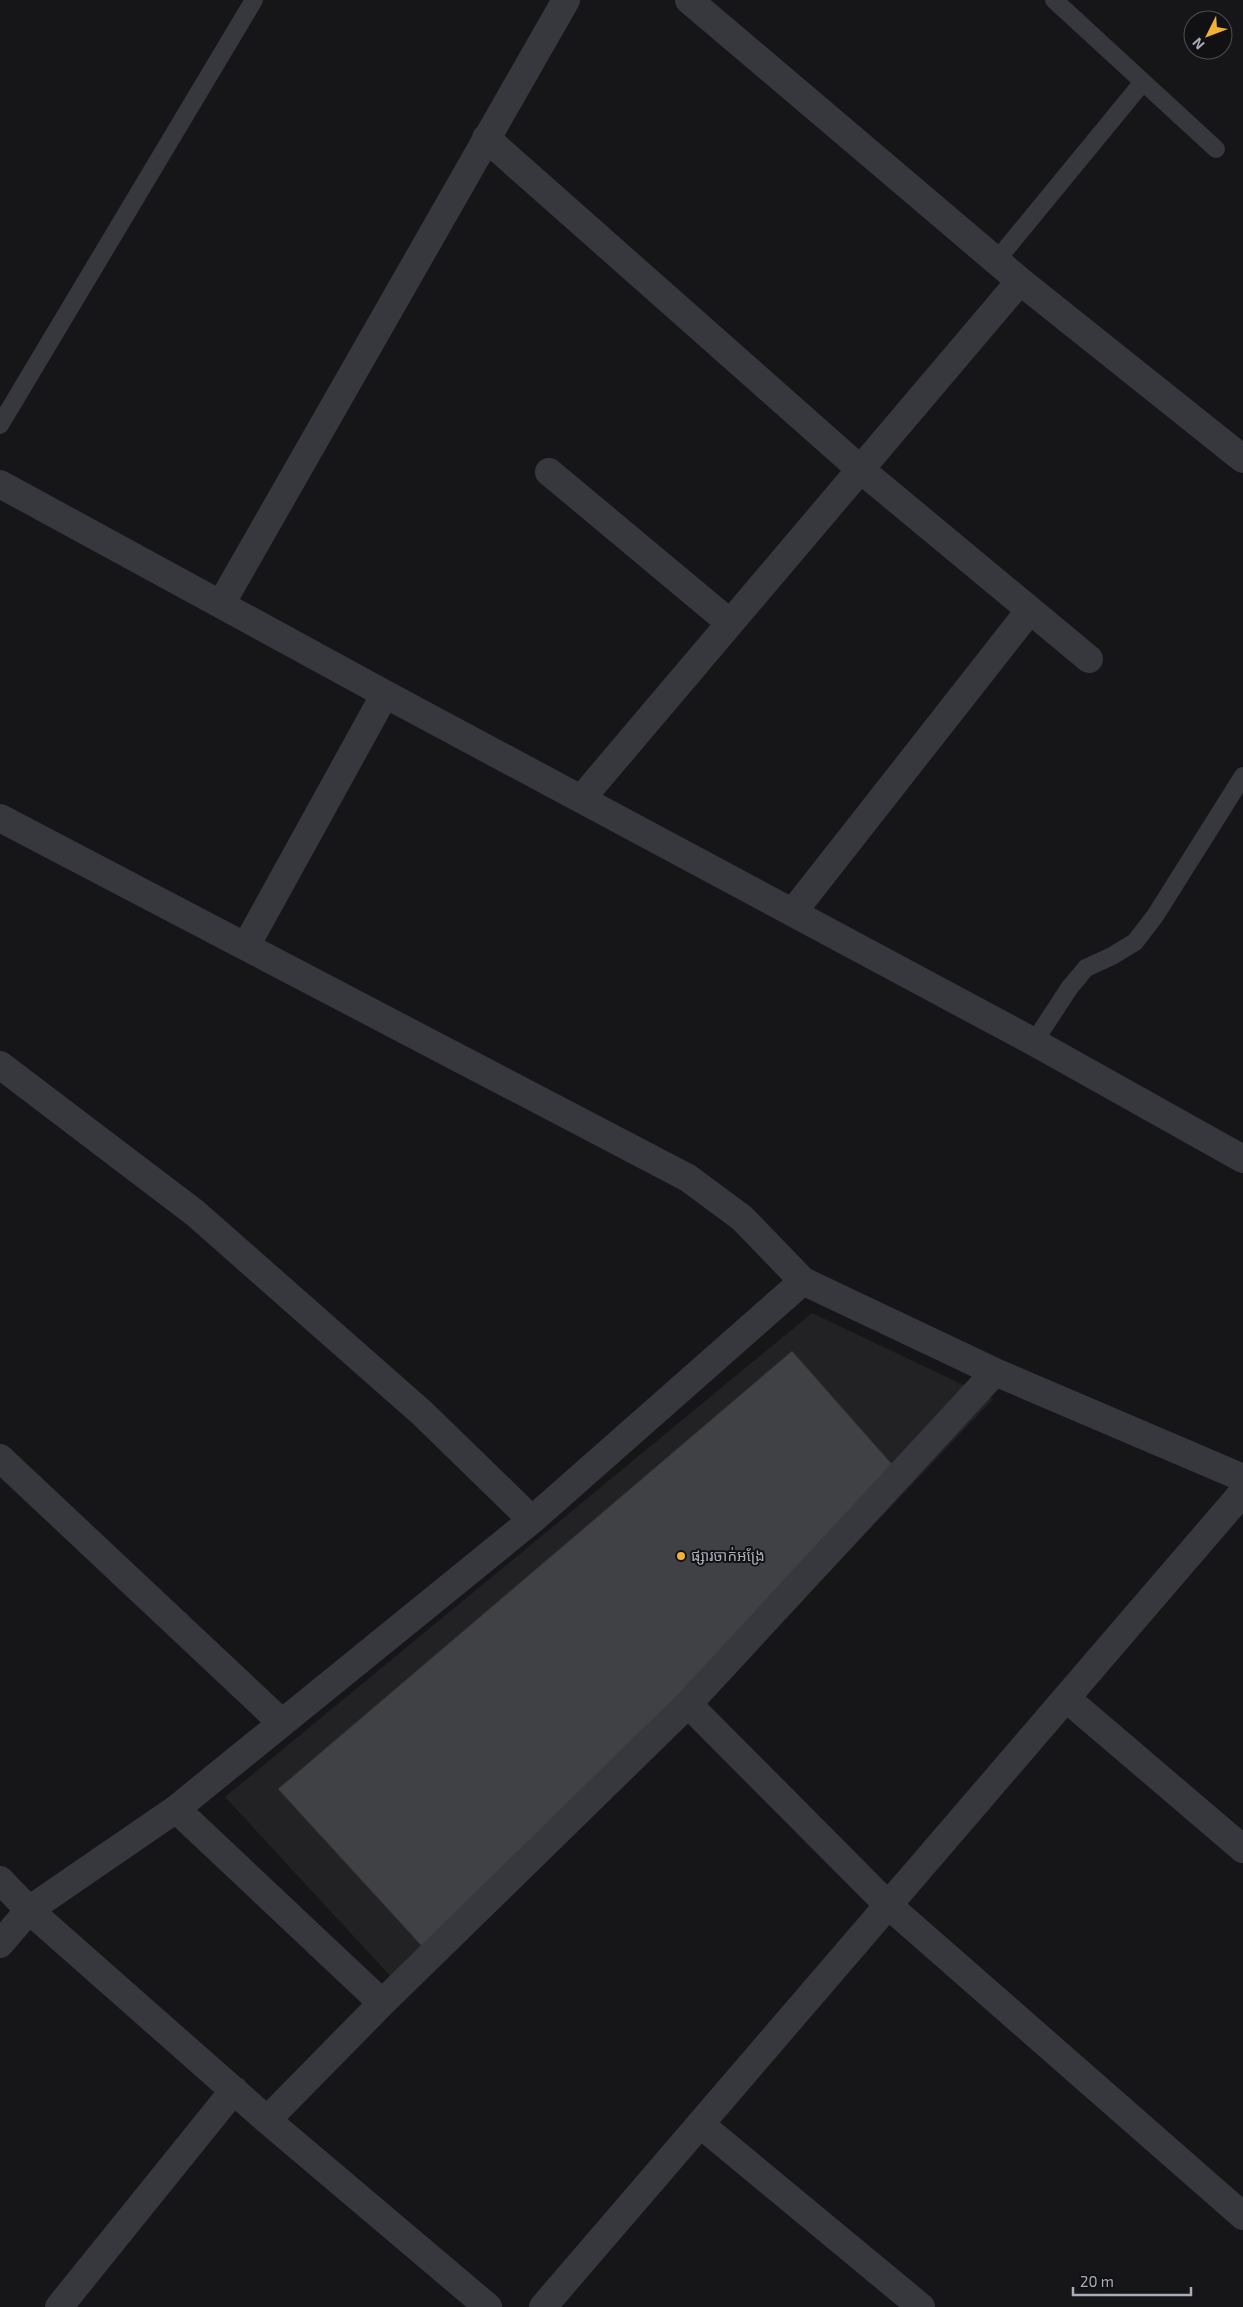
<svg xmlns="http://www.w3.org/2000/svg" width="1243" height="2307" font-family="'Exo 2','Noto Sans Khmer',sans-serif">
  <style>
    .built { fill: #222225 }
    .building { fill: #404145; stroke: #303034 }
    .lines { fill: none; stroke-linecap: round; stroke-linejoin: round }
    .service { stroke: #37383d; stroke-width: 18 }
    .minor { stroke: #37383d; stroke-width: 28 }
    .poi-dot { fill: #f2b134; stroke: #111113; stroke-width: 2 }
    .labels { text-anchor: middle; stroke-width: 4; stroke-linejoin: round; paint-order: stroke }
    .poi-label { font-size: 15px; fill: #a8adb8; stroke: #111113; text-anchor: start }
  </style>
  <rect width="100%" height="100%" fill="#161618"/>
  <!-- built -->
  <path class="built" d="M812,1313l181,86 -297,314 -291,279 -180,-195z"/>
  <!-- building -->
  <path class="building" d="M792,1351l105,119 -468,484 -151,-165z"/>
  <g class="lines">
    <!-- service -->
    <path class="service" d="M1054,0l162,149
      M996,261l147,-179
      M0,425l254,-425
      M1034,1042l36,-55 16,-19 26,-12 23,-14 20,-26 88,-140"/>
    <!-- minor -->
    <path class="minor" d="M689,0l331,281 223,178
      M486,138l374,331 229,190
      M549,472l181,151
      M0,484l385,210 649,348 209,117
      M221,604l345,-604
      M582,798l438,-517
      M0,818l688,360 54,40 61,63 192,91 248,106
      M793,912l237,-302
      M246,946l139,-252
      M0,1065l195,148 227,200 110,107
      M0,1458l282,265
      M1066,1698l177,151
      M688,1704l200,201 355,311
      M176,1809l206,194
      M0,1880l29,30 238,210 221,187
      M0,1944l29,-34 147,-101 356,-289 271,-239
      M267,2120l115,-117 306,-299 307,-332
      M700,2124l221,183
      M59,2307l175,-217
      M543,2307l700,-815"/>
  </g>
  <!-- markers -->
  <circle class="poi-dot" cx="681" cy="1556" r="5"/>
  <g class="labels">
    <!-- poi labels -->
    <g class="poi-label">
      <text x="691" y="1561">ផ្សារចាក់អង្រែ</text>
    </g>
  </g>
  <!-- north arrow -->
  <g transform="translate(1208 35) rotate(228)"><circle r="24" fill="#111113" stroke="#4d4f55"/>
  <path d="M0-4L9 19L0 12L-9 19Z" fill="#f2b134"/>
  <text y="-8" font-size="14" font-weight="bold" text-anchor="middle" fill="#a8adb8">N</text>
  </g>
  <!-- scale -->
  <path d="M1073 2287v8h118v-8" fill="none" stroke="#a8adb8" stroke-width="2.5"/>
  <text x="1080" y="2287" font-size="15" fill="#a8adb8" stroke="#111113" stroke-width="4" paint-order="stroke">20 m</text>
</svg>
